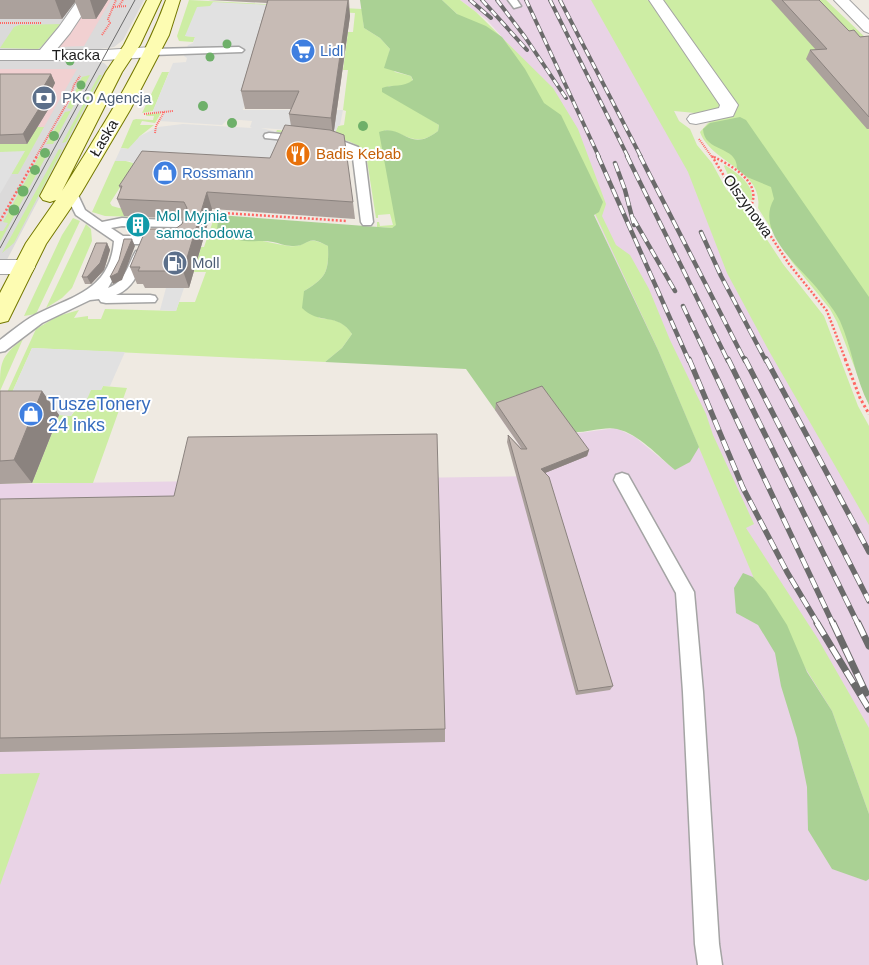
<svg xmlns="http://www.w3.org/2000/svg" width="869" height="965" font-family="Helvetica,sans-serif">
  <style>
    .residential { fill: #dbdada }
    .commercial { fill: #f1d0d1 }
    .industrial { fill: #e9d3e6 }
    .grass { fill: #cdeda4 }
    .forest { fill: #aad194 }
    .parking { fill: #e1e1e1 }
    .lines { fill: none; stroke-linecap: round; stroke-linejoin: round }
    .service-casing { stroke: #a4a4a4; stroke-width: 3 }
    .minor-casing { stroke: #a4a4a4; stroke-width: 2 }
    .secondary-casing { stroke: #747800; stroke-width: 2 }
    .path-far2 { stroke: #ff6763; stroke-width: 2; stroke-dasharray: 1 1; stroke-linecap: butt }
    .path-far1 { stroke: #ff6763; stroke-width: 2.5; stroke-dasharray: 2 2; stroke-linecap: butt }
    .path { stroke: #ff6763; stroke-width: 3; stroke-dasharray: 2.5 2.5; stroke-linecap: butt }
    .service { fill: #fff; fill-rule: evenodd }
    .minor { fill: #fff; fill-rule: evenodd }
    .secondary { fill: #fdfcb2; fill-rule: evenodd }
    .tram { stroke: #6b6b6b; stroke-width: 1 }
    .rail-far3-casing { stroke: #6b6b6b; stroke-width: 4 }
    .rail-far2-casing { stroke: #6b6b6b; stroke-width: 4.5 }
    .rail-far1-casing { stroke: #6b6b6b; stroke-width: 5.5 }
    .rail-casing { stroke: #6b6b6b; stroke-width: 7 }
    .rail-far3 { stroke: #fff; stroke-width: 2.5; stroke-dasharray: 7; stroke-linecap: butt }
    .rail-far2 { stroke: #fff; stroke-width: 3; stroke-dasharray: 9; stroke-linecap: butt }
    .rail-far1 { stroke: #fff; stroke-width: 4; stroke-dasharray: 11; stroke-linecap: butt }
    .rail { stroke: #fff; stroke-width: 5; stroke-dasharray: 14; stroke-linecap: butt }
    .tree { fill: #6eb069 }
    .wall { fill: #aba19c }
    .shaded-wall { fill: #8b837f }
    .building { fill: #c7bbb5; stroke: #8b837f }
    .labels { text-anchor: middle; stroke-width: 4; stroke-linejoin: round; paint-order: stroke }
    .far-shop-label { font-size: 15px; fill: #366cbe; stroke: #fff; text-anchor: start }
    .far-street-label { font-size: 15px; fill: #1d1d1d; stroke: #fff }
    .far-service-label { font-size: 15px; fill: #4e5e75; stroke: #fff; text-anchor: start }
    .far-food-label { font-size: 15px; fill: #c56008; stroke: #fff; text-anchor: start }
    .far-culture-label { font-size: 15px; fill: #0d838f; stroke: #fff; text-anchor: start }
    .shop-label { font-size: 18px; fill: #366cbe; stroke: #fff; text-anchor: start }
  </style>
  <rect width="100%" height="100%" fill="#efeae2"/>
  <!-- residential -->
  <path class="residential" d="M0,0h144l-21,40 -9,7 -21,3h-93z
    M0,60l96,1 8,2 4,4 -108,206z"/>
  <!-- commercial -->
  <path class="commercial" d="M89,0h22l-27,46 -25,1z
    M0,69h77l-33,58h-44z"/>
  <!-- industrial -->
  <path class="industrial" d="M460,0h149l63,107 77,152 120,226v480h-869v-481l540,-8 -45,-66 84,23 37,-5 19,9 40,33 24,-23 -137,-305 -60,-105 -15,-17z"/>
  <!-- grass -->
  <path class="grass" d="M189,0l173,9 2,19 16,10 10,11 -3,13 8,10 16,4 2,5c-8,5 -15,6 -25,5l24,22 27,17 -1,6c-23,18 -30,2 -53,-1l12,95 -5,3 -15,-1v-5h2l1,4 13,-1 -3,-11 -12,1v3h-2l-10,-64c-12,-22 -67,-18 -90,-22l1,-2 62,4 -4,-1 3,-7 6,-1 2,-14 -3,-1 5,-40h-5l5,-38h5l2,-19 -145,-7 -25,30 10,1 -2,5 -14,-1 -2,-5z
    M442,0h18l16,12 77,76 25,41 28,75 -4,12 14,29 14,10 19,34 21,51 36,74 7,21 41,89 -8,4 72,111 51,89v86l-37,-103 -69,-111 -105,-250 -96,-208 -105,-128z
    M591,0h56l8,3 66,96 1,12 -16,3 -32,-3 5,10 11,8 7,16 15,18 14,26 23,23 34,52 41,52 34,90 11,20v99l-100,-174 -42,-78 -39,-101z
    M660,0h166l43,41v364l-32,-83 -7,-13 -38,-47 -34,-54c6,-38 -47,-45 -58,-76l8,-9 27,-12 2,-4 -13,-22z
    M61,24l-20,23 -3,2 -38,-1 14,-21 5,-2z
    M162,72h7l-16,39 -11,2z
    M90,75l-37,69h-7l19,-32 5,-1 1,-2 -4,-1 15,-31z
    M99,75h3l-36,67 -4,1z
    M161,113l-6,10 -13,-2 -2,4h14l-14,11 -10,13 -9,-1 12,-28 3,-1 17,1 1,-4h-8l1,-2z
    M0,127h44l-26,47h-7l13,-22h-24z
    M43,149h7l-50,93v-11h3l5,-8 -5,-1z
    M59,149l3,1 -48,93 -12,10z
    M122,160l11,3v4l-23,36 2,3 7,2 40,3h-18l-2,6 -34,-1 -13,-4 23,-51z
    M725,165c12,8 29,19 27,35 -15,0 -23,-23 -28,-34z
    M165,212l53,3 -1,15c24,6 47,12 72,16 19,2 16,-13 39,0 1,26 -2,32 -24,45l15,27c14,1 25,3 33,16l-10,14 -17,14 -293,-14 -22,49h-5l31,-68 22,-13 21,-6 -5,8 14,-2v3h13l4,-10 71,2 3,-9h16l11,-30h-12l7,-25h3l9,-26h-19l1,-4 -32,1z
    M73,218l7,3 -44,93 -12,2 38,-81z
    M86,224l5,5 1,12 -20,47 -10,10 -16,10z
    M23,339l-23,52c0,-28 0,-34 23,-52z
    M103,386l24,2 -34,95h-61l27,-68 12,1 20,-26h10z
    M40,773l-40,112v-111z"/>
  <!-- forest -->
  <path class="forest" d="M360,0h82l15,14 29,12 16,11 23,32 19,34 17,12 42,87 -4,10 -5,3 64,135 41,97 -9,15 -15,8c-17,-14 -36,-36 -58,-41 -14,-3 -33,5 -48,3l-74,-22 -29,-41 -141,-7 17,-14 10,-14c-14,-22 -34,-9 -50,-26l2,-17c22,-13 25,-19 24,-45 -23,-13 -18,1 -36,0 -7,0 -13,-3 -19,-4 -9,-2 -18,0 -28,-1 -10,-1 -19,-6 -28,-11l1,-15 174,13 4,-3 -17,-93c24,-9 30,22 59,-1l1,-6 -57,-33v-4c11,-4 21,0 31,-8l-2,-4 -27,-8 6,-19 -10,-11 -16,-10z
    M740,117l6,3 123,177v108c-14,-27 -17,-57 -29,-84 -5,-10 -13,-20 -20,-29 -18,-24 -66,-59 -46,-93l-3,-12 -24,-10 -10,-8c1,-24 -33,-16 -34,-40l7,-6z
    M743,573l10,4 13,15 21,33 20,47 25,39 37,103v65l-3,2 -34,-12 -24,-39 -1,-43 -10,-49 -16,-52 -6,-33 -17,-28 -22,-12 -2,-25z"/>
  <!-- parking -->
  <path class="parking" d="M213,2l58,3 -1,16 -14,1 12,1 -25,87h100l-3,15 -2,1 -3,7 -74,-5 25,6 -12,26 -141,6v-3l-3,-2h-15l6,-13 7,1 12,-13 18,-9 25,-3 69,4 -2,-1 2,-6 -24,-2 -6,6 -62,-4 4,-8h-12l21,-50 13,-1 1,-4 -3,-2 2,-5 2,-6 5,-2 2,-6 -10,-1 12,-29 13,-1z
    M25,151l-18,31 -7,12v-42z
    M166,288h18l-8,23 -16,-1z
    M32,348l93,4 -15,34h-7l-2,4h-10l-9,21 -8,-1 -3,6 -12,-1 -49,-18z"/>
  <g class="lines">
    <defs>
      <path id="service" d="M508,0h9l4,6 -7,2z
        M239,47l5,3 -2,2 -90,3 -5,-3 5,-3z
        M269,133l68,6 21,8 7,11 8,64 -2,3h-8l-2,-3 -8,-64 -3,-7 -15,-6 -70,-7 -1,-2 1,-2z
        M71,190l6,3 8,17 17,12 20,-4 67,3 2,3 -5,16 -6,4h-54l-6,23 -12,21c18,-7 19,-22 28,-37h8l2,3c-7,17 -12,34 -30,41h34l5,1 2,3 -2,3 -49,1 -5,-1 -2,-3 -9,1 -48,23 -37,28 -5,1v-12c11,-8 22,-18 35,-25 37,-19 75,-24 79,-74l-38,-26 -11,-22zM122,226l56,1 -3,9h-52l-12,-8z
        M622,473l6,2 66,117 9,100 16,252 3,21h-24l-3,-21 -12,-252 -7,-99 -62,-113 2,-5z"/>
      <path id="minor" d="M78,0h14l-22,33 -14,17h49l47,-3 6,2 2,3 -2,3 -6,2 -47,3h-105v-10h40l19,-23z
        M649,0h14l75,105 -5,11 -37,8 -6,-1 -3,-4 3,-4 29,-7 1,-3z
        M834,0h15l20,20v13l-5,-2z
        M0,260h24l8,2 3,5 -3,5 -8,2h-24z"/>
      <path id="secondary" d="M147,0h14l-21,45 -18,27 -60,119c38,-61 79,-123 104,-191h14l-11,35 -39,75 -49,83 -35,51 -35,71 -3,6 -8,2v-30l26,-50 30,-43 -6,2 -7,-2 -3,-4 66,-124 18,-27z"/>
    </defs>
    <!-- service casing -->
    <use href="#service" class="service-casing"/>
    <!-- minor casing -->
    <use href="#minor" class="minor-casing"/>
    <!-- secondary casing -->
    <use href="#secondary" class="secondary-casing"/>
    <!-- path-far2 -->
    <path class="path-far2" d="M119,6l4,-6
      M113,7l14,-1
      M0,23h42
      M102,35l8,-12 -2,-4 8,-19
      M144,114l29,-3
      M155,133l1,-7 8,-14
      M699,139l13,18
      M36,157l34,-59 4,-13 6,-9"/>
    <!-- path-far1 -->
    <path class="path-far1" d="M712,156l18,30 21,20 38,58 38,47 19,50
      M714,157c18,9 48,25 37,49
      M208,212l139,9
      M0,221l37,-65"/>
    <!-- path -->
    <path class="path" d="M845,359l15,39 9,16"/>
    <!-- service -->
    <use href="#service" class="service"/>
    <!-- minor -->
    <use href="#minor" class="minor"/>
    <!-- secondary -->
    <use href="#secondary" class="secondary"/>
    <!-- tram -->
    <path class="tram" d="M0,248l135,-248"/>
    <defs>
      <path id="rail-far3" d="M470,0l21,18
        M482,0l45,50
        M497,0l28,37 41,61
        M526,0l73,157
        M550,0l78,157
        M560,0l81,157"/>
      <path id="rail-far2" d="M598,156l91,205
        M627,156l101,205
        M640,156l105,205
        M615,163l10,27 9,35
        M633,218l42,73
        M701,232l20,44 45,85
        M683,306l26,55"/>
      <path id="rail-far1" d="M689,359l54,129 44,84 31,52
        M708,359l125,265
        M728,359l130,265
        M745,359l124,242
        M766,359l103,193"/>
      <path id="rail" d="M817,623l52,86
        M833,623l33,70
        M858,623l11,23"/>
    </defs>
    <!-- rail-far3 casing -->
    <use href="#rail-far3" class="rail-far3-casing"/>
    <!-- rail-far2 casing -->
    <use href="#rail-far2" class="rail-far2-casing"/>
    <!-- rail-far1 casing -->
    <use href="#rail-far1" class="rail-far1-casing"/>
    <!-- rail casing -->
    <use href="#rail" class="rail-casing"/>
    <!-- rail-far3 -->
    <use href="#rail-far3" class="rail-far3"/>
    <!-- rail-far2 -->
    <use href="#rail-far2" class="rail-far2"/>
    <!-- rail-far1 -->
    <use href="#rail-far1" class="rail-far1"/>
    <!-- rail -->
    <use href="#rail" class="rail"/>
  </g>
  <!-- trees -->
  <g class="tree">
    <circle cx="227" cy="44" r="4.5"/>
    <circle cx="210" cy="57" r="4.5"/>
    <circle cx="70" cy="61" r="4.5"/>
    <circle cx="81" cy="85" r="4.5"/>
    <circle cx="203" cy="106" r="5"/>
    <circle cx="232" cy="123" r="5"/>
    <circle cx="363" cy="126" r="5"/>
    <circle cx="54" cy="136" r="5"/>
    <circle cx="45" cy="153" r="5"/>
    <circle cx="35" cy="170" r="5"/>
    <circle cx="23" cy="191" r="5.5"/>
    <circle cx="14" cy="210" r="5.5"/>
  </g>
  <!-- wall -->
  <path class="wall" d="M0,0h108l-12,19h-14l-7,-17 -13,17h-62z
    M208,0h141l1,16 -16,115 19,71 2,17 -143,-10 -23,79h-44l-2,-4h-6l-7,-17 52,-43 2,-5 -60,-3 -7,-17 4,-9 -2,-4 151,-28 21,-32 -2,-12 2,-5h-46l-4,-18 26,-88z
    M771,0h48l30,31 11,6 9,-1v93h-2l-61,-70 4,-9h6z
    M0,74h51l4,9 -4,8 1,4 -3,5 2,5 -24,39h-27z
    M107,243l3,7 -6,20 -13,14h-6l-3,-7z
    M0,391h42l17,24 -27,68 -32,1z
    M496,403l93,47 -2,6 -42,17 68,213 -3,4 -34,5 -69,-253 1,-7 14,14 -27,-39z
    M0,499l445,230v13l-445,10z"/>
  <!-- shaded-wall -->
  <path class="shaded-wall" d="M55,0h20v2l-13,17z
    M90,0h18l-12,19z
    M348,0l2,16 -17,121 -2,-19z
    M51,74l4,9 -4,8 1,4 -3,5 2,5 -24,39 -4,-10 20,-38 1,-10z
    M207,192l5,17 -23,79 -6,-17z
    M132,239l3,7 -13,34 -9,4 -3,-7z
    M107,243l3,7 -6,20 -13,14 -4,-7z
    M42,391l17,24 -27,68 -18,-23z
    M589,450l-2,6 -47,19 1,-6z"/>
  <!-- building -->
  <path class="building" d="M268,0h80l-17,118 -42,-4 10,-23h-58z
    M782,0h37l30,31 5,-1 6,7 9,-1v81l-59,-67 17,-1z
    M0,74h51l-7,12h4l-5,10h4l-24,38 -23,1z
    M285,125l45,5 14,5 9,67 -146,-10 -24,79h-45l2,-4h-10l16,-38h29l7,-5 5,-16 -3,-6 -67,-3 5,-13h-3l23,-35 128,7z
    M124,239h8l-14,34 -8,4 9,-17z
    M96,243h11l-7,20 -13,14h-5z
    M542,386l47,64 -48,19 8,8 64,209 -35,5 -70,-256 13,14h6l-31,-46z
    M0,391h42l-28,69 -14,1z
    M437,434l8,295 -445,9v-239l174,-3 14,-59z"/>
  <!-- icons -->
  <defs>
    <symbol id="supermarket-disc" viewBox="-11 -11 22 22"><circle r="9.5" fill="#3f7fe0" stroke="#fff"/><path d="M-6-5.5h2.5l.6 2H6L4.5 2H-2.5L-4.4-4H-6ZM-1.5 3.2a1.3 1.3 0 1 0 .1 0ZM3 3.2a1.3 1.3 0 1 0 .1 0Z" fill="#fff"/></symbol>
    <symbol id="bank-disc" viewBox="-11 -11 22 22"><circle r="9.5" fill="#5c6f8a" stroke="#fff"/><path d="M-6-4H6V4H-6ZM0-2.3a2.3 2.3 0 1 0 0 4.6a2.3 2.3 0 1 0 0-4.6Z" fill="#fff"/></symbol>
    <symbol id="restaurant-disc" viewBox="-11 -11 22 22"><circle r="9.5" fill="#e8710a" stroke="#fff"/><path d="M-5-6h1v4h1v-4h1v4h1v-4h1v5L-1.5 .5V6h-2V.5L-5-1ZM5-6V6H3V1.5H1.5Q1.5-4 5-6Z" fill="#fff"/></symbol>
    <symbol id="shop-disc" viewBox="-11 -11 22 22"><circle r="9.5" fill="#3f7fe0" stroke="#fff"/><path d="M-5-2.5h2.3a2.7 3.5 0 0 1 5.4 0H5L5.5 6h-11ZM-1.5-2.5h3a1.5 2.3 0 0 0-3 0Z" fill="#fff"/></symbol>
    <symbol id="building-disc" viewBox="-11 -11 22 22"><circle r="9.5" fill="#0f9aa8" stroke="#fff"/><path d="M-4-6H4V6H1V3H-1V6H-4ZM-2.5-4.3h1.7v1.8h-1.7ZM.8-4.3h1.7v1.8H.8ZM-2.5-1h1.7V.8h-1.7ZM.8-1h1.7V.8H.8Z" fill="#fff"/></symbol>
    <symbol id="fuel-disc" viewBox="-11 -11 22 22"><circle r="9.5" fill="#5c6f8a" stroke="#fff"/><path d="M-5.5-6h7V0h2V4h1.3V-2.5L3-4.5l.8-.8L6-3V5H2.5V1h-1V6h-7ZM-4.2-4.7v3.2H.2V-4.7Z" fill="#fff"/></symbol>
  </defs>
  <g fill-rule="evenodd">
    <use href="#supermarket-disc" x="289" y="37" width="28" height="28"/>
    <use href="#bank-disc" x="30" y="84" width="28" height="28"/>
    <use href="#restaurant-disc" x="284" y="140" width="28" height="28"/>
    <use href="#shop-disc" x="151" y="159" width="28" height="28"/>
    <use href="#building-disc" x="124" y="211" width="28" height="28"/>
    <use href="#fuel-disc" x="161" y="249" width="28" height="28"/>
    <use href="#shop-disc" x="17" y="400" width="28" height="28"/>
  </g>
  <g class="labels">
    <!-- far-shop labels -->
    <g class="far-shop-label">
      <text x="320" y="56">Lidl</text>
      <text x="182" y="178">Rossmann</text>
    </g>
    <!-- far-street labels -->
    <g class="far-street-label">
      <text x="76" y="60">Tkacka</text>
      <text transform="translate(104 138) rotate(-59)" y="5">Łaska</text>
      <text transform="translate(748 206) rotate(54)" y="5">Olszynowa</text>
    </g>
    <!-- far-service labels -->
    <g class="far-service-label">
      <text x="62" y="103">PKO Agencja</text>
      <text x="192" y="268">Moll</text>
    </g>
    <!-- far-food labels -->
    <g class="far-food-label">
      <text x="316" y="159">Badis Kebab</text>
    </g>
    <!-- far-culture labels -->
    <g class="far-culture-label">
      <text x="156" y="221">Mol Myjnia<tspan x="156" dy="17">samochodowa</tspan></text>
    </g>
    <!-- shop labels -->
    <g class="shop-label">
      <text x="48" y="410">TuszeTonery<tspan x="48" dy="21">24 inks</tspan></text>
    </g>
  </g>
</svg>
